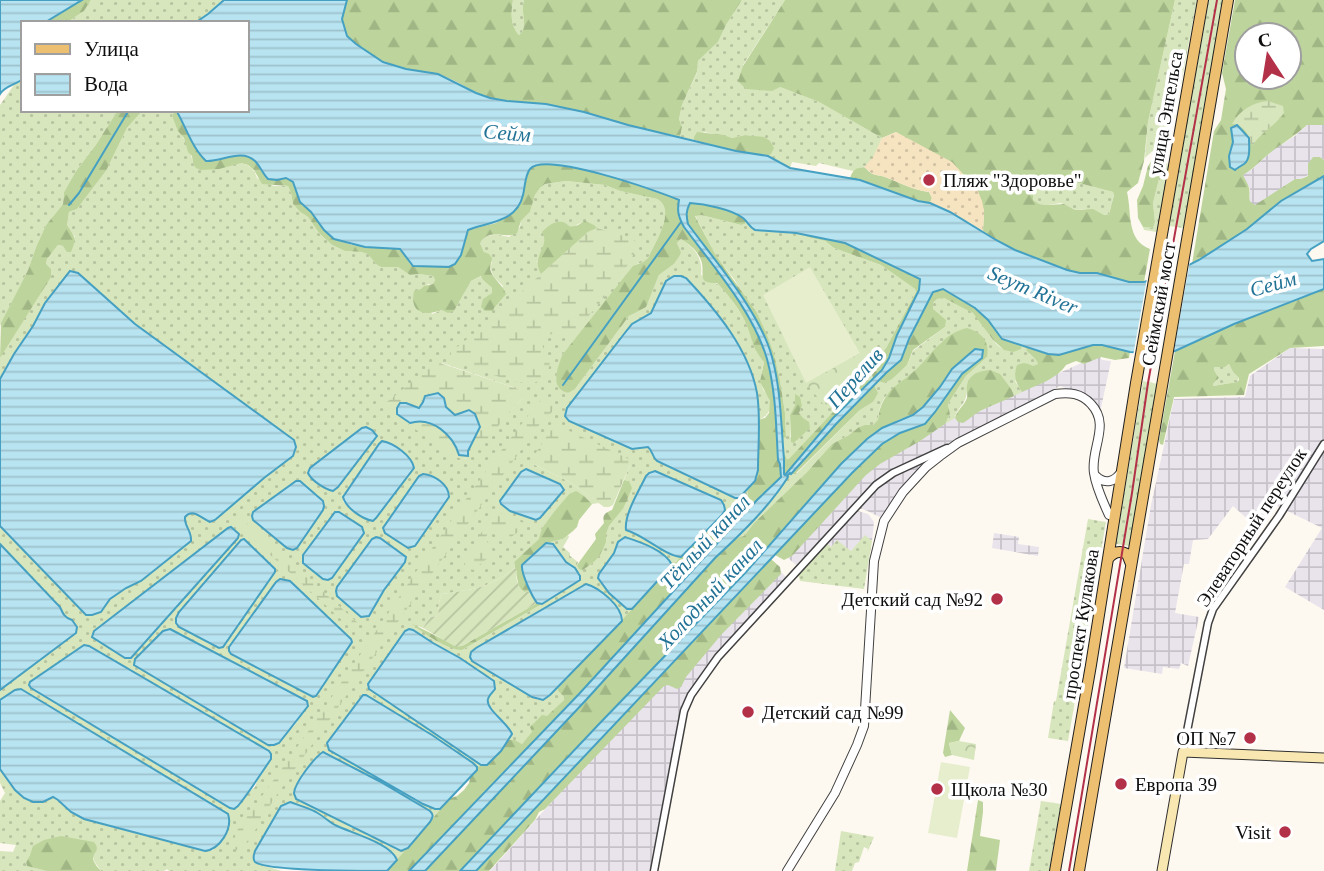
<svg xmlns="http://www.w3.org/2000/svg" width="1324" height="871" font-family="'Times New Roman',serif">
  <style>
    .industrial { fill: url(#industrial-grid) }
    .grass { fill: url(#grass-dots); fill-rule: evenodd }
    .forest { fill: url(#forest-firs); fill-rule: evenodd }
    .wetland { fill: url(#wetland-marsh) }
    .sand { fill: url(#sand-dots) }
    .park { fill: url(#park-crowns) }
    .garden { fill: url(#garden-furrows) }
    .pitch { fill: #e6eecd }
    .water { fill: url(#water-rules); stroke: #45a0c2; stroke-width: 2; fill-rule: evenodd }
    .pier { fill: #fef9f0 }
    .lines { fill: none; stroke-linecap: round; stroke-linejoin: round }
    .stream { stroke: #45a0c2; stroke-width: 2 }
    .minor-casing { stroke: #414141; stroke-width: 9 }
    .tertiary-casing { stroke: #414141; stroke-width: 10 }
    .secondary-casing { stroke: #303030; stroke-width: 11 }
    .primary-casing { stroke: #1f1f1f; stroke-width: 12 }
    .minor { stroke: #fff; stroke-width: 6 }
    .tertiary { stroke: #fff; stroke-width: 8 }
    .secondary { stroke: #f8e7b0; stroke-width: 9 }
    .primary { stroke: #edbf70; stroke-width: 10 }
    .tram { stroke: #b33148; stroke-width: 2 }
    .poi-dot { fill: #b33148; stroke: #fff; stroke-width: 2.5 }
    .labels { text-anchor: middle; stroke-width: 7; stroke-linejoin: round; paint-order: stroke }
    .street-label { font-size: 19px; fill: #0e0e0e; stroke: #fff }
    .poi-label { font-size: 19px; fill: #0e0e0e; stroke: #fff; text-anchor: start }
    .water-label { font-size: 21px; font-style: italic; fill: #217295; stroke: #fff }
  </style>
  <defs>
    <pattern id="industrial-grid" width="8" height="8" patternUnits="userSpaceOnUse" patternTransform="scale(1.75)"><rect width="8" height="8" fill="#e9e3ec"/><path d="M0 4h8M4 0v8" fill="none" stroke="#c7c2c9"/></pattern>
    <pattern id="grass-dots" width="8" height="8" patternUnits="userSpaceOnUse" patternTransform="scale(1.75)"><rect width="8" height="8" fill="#d7e6bc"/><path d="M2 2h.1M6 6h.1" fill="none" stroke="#b7c4a0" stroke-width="1.8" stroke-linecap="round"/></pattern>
    <pattern id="forest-firs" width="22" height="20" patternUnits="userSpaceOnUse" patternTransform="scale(1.75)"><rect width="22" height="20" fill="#bdd59c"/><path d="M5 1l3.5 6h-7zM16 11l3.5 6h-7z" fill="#a1b685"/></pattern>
    <pattern id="wetland-marsh" width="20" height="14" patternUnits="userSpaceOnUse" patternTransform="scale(1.75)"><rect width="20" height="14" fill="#d7e6bc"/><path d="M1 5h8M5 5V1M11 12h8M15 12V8" fill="none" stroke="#b7c4a0"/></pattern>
    <pattern id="sand-dots" width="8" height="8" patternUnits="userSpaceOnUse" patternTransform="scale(1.75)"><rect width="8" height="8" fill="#f6e3c0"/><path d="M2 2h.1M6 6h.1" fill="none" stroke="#d2c2a4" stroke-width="1.8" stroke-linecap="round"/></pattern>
    <pattern id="park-crowns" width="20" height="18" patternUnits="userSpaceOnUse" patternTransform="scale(1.75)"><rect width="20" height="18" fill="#d7e6bc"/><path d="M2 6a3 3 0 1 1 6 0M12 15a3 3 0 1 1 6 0" fill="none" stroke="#b7c4a0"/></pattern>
    <pattern id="garden-furrows" width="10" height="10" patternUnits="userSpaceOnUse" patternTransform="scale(1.75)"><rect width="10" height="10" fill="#d7e6bc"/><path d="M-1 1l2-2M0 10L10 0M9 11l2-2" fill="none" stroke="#b7c4a0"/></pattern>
    <pattern id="water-rules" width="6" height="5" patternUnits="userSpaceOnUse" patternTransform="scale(1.75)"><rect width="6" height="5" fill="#b8e3f1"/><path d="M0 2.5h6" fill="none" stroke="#9dc2cd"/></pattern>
  </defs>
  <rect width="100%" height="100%" fill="#fef9f0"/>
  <!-- industrial -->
  <path class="industrial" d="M1307,125h17v35l-4,-3 -12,7v11l-7,4h-6l-40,27 -5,-3 -1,-3 1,-11 -6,-10 -1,-5 8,-4 22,-20 22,-14z
    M1290,348l34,1v261l-39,-23 37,-59 -47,-23 -20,21 -22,-20 -25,33 -15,1 -4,24h-5l-9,49 24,4 -11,49 -7,-3 -2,6 -16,-2 -1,7 -38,-6 27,-163 23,-106 71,-2 5,-21z
    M1099,355l3,5 9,1 -10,47 -7,-2 -23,-16 -11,-4 -103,53 -75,79 -19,-9h-12l-55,56 -8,-7 83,-92 74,-45 21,-6z
    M858,511l10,3 6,8 -2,19 -7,-5 -14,15 -20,-4 -5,-5 27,-30z
    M994,533l25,4 -1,7 21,3 -1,9 -46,-8z
    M778,569l8,8 -65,73 -34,55 -31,166h-166l100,-112 78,-79 17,-4z"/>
  <!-- grass -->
  <path class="grass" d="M91,0h133l-16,14 -13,9h-129l18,-12z
    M513,0h11c-4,13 5,28 -5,35 -9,-10 -8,-23 -6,-35z
    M742,0h43l-42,65 37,22 39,15 63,36c-4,9 -8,23 -17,28 -4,2 -8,2 -12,5l-34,-8 -3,3 -24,-4 -2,6 -22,-12 3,-2 -17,-18 -9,-1 -13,3 -28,-6 -10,5v3l-14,-3 2,-10 -3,-8 3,-14 15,-32 1,-12 20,-19 8,-17z
    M1175,0h22l-16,84h-4l-2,5h-2l-1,7h2l-2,10 4,1 -2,13h-4l-2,9 4,1c-4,13 -18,18 -27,28l3,-36z
    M1209,0h14l-39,228 -15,-2z
    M23,79v31h95l-23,36 -19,25 -12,21 -1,12 -17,21 -10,22 -8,23 -28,56v-221l14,-20z
    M143,110h30l1,2 -2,4c7,16 19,31 21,48l48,-1c10,3 13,6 16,15l17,8h14l3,7 2,11 7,8 8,5 11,16 13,12 13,6 16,1 8,2 8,11 4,2h17l12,8 9,-1 14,2 2,4 -2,4h-5l-6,5 10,25 10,-4 12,1 17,-30 11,-5 1,4 9,8v5l-4,4 6,11 9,-22 -9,-9 -4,-9 2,-6 -8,-10 -4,-9c7,-11 18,-9 29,-6l11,-10 1,-6 9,-9 5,-17 5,-7 5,-4 21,-3 39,4 15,6 37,8c20,11 -2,43 -9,59l-5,4 -6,2 -75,91 -6,24 19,10 54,-73 17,-10 13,-31 15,-11 7,-12 -4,-9 4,-4c14,9 22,19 20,36 6,4 14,7 19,11 9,8 23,30 28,41 5,15 5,22 16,35 -2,7 -4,17 -2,24 2,7 3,4 6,10 6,11 0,21 -10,24 0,-9 0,-18 -1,-27 -9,-44 -41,-83 -71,-115l-20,3 -15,32 -18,11 -9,10 -57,74 -2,4 4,9 63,28 16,-2c4,4 4,10 9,14l78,37h4l8,-7c4,10 -5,11 -9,19 -2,3 -2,6 -3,9l3,3 -3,3 -8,-8 -5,-2 3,-6 -5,-9 -65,-29 -6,2 -18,35 -5,22c17,5 39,26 55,27l-9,8c-9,-19 -35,-19 -54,-23l-4,11 -15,21 28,35h5l-10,12 1,-5 -41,-30 -111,66 1,9 66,39h6l14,-14v5l6,6v3l-42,44 -7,-4h-7l4,-6c-4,-11 -27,-25 -24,-35 1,-4 5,-7 7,-10l-82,-59 -44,59 112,76 -4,2 -4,-4 -41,-28 -66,-40 14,83c16,10 42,31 60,31l-7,9v-4l-4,-3 -103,-59 -6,2 -15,18 -10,18 18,17 13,7 29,13 41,23h8l4,-2 -11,12 -1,-4c-20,-13 -37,-20 -59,-30 -22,-10 -29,-24 -56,-20l-26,45 -1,6 4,7 24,7h-113l-2,-2 -3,2h-63l-7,-10 -1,-4 -63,-2 -4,7 2,4 19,5h-47v-20l13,1 3,-7 -16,-2v-42l5,-8 -5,-10v-14l15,21 28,12 9,-5 32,22 121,32 9,-1 -199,-160 -15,10v-10l76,-57 -4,-13c-7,-2 -9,-6 -12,-13l-60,-63v-18l85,89 16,-3 9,-13 16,-11 15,-7 48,-52 -4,-7v-5l4,-4 5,-1 9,7 61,-41 29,-22 3,-9 -3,-7 -158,-116 -57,-51c-29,34 -57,67 -78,106v-21l46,-94 1,-5 11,-14 5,1 12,-9 -8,-12 2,-13 8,-3 29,-38 21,-43zM582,222l-46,41c4,-4 10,-21 9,-27l28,-9zM442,363l79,27 1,9 -56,60 -13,-3zM362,428l15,8 -39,51 -5,4 -5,-1 -18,-22zM382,441l-15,79 -21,-15 -3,-4 2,-8 34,-49zM533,464l97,1 -6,15 5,1 -6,28 -14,17 -15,36 -11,8 -6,-5 1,-3 -8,-6v-3l-7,-6 6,-10 -1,-2 -5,4 -17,4 7,1 13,18 9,6 5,8v4l-38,24 -80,46 -47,-25 8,3 7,-11 8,-1 1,-14 3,-8c32,-5 46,-5 73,-26l-1,-6 26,-23 2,-11 27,-34 15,2 8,8 7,-1 -31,-22zM523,470l27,36 -10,12 -30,-7 -10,-10zM296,481l27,30 -26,37 -4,2 -6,-2 -34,-28 -1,-4 1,-4zM449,497l-34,49 -7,2 -23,-15 -2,-5zM380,538l23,16 -19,36 -15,26zM241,540l34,32 -52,75 -5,1 -39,-36zM276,582l75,57 1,3 -36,54 -3,1 -82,-43 -2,-3v-4zM170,629l137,71 1,6 -14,20 -26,19 -133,-80 -1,-3zM30,682l241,77 -14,22 -2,6 -25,21 -199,-119 -2,-4z
    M1164,159l3,3 2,8 -12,62 -13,-2 -1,-3 10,1 2,-6 -2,-19z
    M1075,182l38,10 1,2 -5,20 -6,1 -19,-6 -9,1 -14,-7 -13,2 -10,-1 -5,-4c0,-2 -1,-4 0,-6 4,-9 33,-11 42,-12z
    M695,215h6l40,10 4,-1 1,-3 5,7c17,5 37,4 55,7l1,2 18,4 9,7 47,17 34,24 1,3 -30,56 -14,16 -2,5 3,9 -3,3 -3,-2 -4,1 -74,80 -2,-1 -4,-8 -1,-12 4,-3 -1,-23 -5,-33 -6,-26 -6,-17 -34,-58 -19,-24zM795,405l7,1 -3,7c6,9 4,20 -3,29l-6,-5v-22z
    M944,298c9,5 23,9 30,16 15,15 21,44 46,35l2,-5 6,2 -2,2 4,7 7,4 1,5 -23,17 7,11 -8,4 -2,-6 -6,-6 -39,6c0,14 -10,17 -12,28l-10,6 5,-10 -2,-10 18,-28 21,-19 -45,-16c-8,10 -17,20 -26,29 -18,17 -37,22 -38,51l-5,4h-9l-5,2 -10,8 -17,9 -25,28 -53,51 -10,13 -8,2 44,-48 10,-17h7l63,-63 13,-8 3,-13 -2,-4 4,-4 6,2 23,-18 6,-14 32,-24 -12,-17v-7l4,-4z
    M1229,364l4,8 6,6 -2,4 -24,4v-2l6,-6 -5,-8v-3h11z
    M1143,381l15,3 -29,162 -13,-2z
    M1088,519l18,3 -38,219 -20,-3 6,-37h2z
    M865,535l7,6 -8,48 -64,-8 -2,-7 28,-32 5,5 6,-7 14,11z
    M1041,801l20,3 -12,67h-20z
    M841,831l33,6 -7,16 1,-4 -4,-2 -5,15 -4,1 -3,8h-17z"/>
  <!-- forest -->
  <path class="forest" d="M82,0h9l-7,11 -18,12h-22z
    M347,0h166c-2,12 -3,25 6,35 10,-7 1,-22 5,-35h218l-16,25 -8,17 -20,19 -1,11 -15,33 -3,14 3,8 -2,10 -52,-12 -44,-13 -94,-14c-18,-6 -32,-17 -49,-23 -12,-4 -25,-4 -38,-7 -22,-6 -64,-24 -61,-52 1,-6 3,-11 5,-16z
    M785,0h390l-27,122 -4,39 -6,22 -11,9c5,21 -1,48 23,57l-6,33 -9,1 -38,-10h-17l-13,-3 -52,-20 -19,-10 -13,-9 1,-20 -7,-22 -13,-13 -68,-44 -14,6 -63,-36 -39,-15 -8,4 -26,-2 -8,-8 5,-15zM1075,182l38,10 1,3 -5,19 -5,1 -11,-6 -18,1 -11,-6 -16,1 -9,-1 -6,-4c0,-2 0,-4 0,-6 4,-9 33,-11 42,-12z
    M1235,0h89v125h-17c-10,9 -21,16 -32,24 -11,8 -20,19 -32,26 2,4 5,9 6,13 2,8 -3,13 6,17l40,-26h6l7,-3v-12l5,-7h7l4,3v16l-43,25 -34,28 -55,35 22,-133 7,-11 5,-31 -4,-16zM1247,35h42v42h-42zM1243,132l6,6 -1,17 -3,9 -8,3 -8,-11 4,-14z
    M118,110h25l-16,18 -21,43 -29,38 -8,3 -2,13c8,12 10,13 4,27h-4l-4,-6 -5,-1 -11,14 -1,5 5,5v8l-51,81 1,-35 27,-53 8,-23 10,-22 17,-21 1,-12 12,-21 19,-25z
    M173,110h3c10,17 16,37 30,51l14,-1 19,-6 6,1 9,5 12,18 5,2 15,-2 7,4 5,15 6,9 7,6 17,22 6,5 18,6 49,4 9,15 6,3 13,-1 39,-36 28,-7 17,-11 8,-9 7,-30 5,-7 4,-1 10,-1 27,4 35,8 71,24 -2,16 6,11c29,39 69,84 83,132 9,33 9,67 11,101l2,4 1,13 -24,23 -19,22 -3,-7c4,-9 16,-15 12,-24l8,-10 3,-11v-50l7,-2 4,-5 1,-12 -10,-19 4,-20c-12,-14 -11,-21 -17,-36 -6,-15 -18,-31 -30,-43 -22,1 -11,-10 -16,-23 -3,-9 -12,-16 -20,-21l-4,4 4,9 -1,3 -6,9 -15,11 -13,32 -17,9 -54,73c-6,3 -6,5 -12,2 -13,-8 -4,-25 -1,-36l71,-89 10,-4 5,-4c7,-16 29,-48 9,-59l-37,-8 -15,-6 -39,-4 -21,3 -5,4 -5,7 -5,17 -9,9 -4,12c-14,7 -26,-6 -37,10l4,9 5,2 3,4c0,4 -2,7 -2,11 2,9 13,16 16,25l-12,14 -1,3h-8l-4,-4 2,-8 9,-6v-5l-9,-8 -2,-4 -10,5 -17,30 -6,2 -6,-3c-16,6 -33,4 -28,-19l7,-2 3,-3 9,-2 2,-4 -2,-4 -14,-2 -9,1 -12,-8h-17l-4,-2 -9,-11 -7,-2 -16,-1 -13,-6 -13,-12 -11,-16 -8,-5 -7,-8 -2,-11 -3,-7 -26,-2 -8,-14 -6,-5 -7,-2 -22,6 -18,1 -5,-2 -3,-4 -1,-8 -4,-4 -4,-14 -6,-7 -6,-15 2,-4z
    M697,132l26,3 9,3 13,-3 19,2 6,4 4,7 -3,6 -3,2 -32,-5 -42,-11v-3z
    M1155,156h3l6,3 -11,44 2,19 -2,6 -10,-1 -5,-9 -1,-18 6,-14 5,-20z
    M864,167c2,1 7,7 9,7 4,2 8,1 12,3 14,5 28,13 44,15l3,6 -2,5 -12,-2 -68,-23c3,-9 6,-10 14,-11z
    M690,203c18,1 42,6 56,18l-1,3 -4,1 -40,-10 -6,1 20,38 42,59 11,24 6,17 6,26 5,33 1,24 -4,2c-1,-27 -3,-55 -10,-81 -13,-47 -56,-95 -84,-134 -2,-9 -2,-13 2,-21z
    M585,221l9,4 3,3 -9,4 -47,42c-11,-18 10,-27 1,-42 4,-5 13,-12 21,-10 6,2 5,6 11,4 4,0 7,-3 11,-5z
    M806,235l39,8 75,36 -1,11 -22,45 -8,23 -7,12 -9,8 -3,-9 2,-5 14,-16 30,-56 -1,-3 -34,-24 -47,-17 -9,-7 -18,-4z
    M943,289c12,6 25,12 35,21 15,13 22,32 44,34l-1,5 -8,3 -9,-2 -11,-10 -20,-27 -29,-15 -7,1 -4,4v6l13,11 -1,7 -32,23 -6,15 -15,14 -8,4 -6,-2c23,-24 39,-54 51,-85l4,-4z
    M1324,289v57l-34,2 -41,26 -5,21 -70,2 -11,48 -3,-1 -1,-4 16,-89 59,-27zM1229,364l4,8 6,6v2l-2,2 -24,4v-2l6,-6 -5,-8v-3h11z
    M967,328c15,4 23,14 20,29l-21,19 -18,28 2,10 -5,10 -25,17 -40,23 -14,11 -74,81 -8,4 -9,-5 77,-82 30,-29 18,-11 12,-4 23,-17 27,-38 20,-16 -30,11 -12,18 -17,20 -10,8 -15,5 -57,44 -96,109 -145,150 -140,148h-35l161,-171 129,-142 21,-20 8,-2 10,-13 53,-51 25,-28 17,-9 10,-8 5,-2h9l5,-5c1,-10 3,-16 9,-25 6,-9 17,-15 25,-22 19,-16 29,-39 55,-45z
    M1093,345h9l28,7 -1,6 -14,2 -14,-3 -17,7 -8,-3 -10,4c-9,14 -29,20 -44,27 -6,-9 -9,-15 -5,-27 7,-3 10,-2 16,1l5,-2c-2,-8 -11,-9 -12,-16l2,-2c31,12 34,9 65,-1z
    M990,370l10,4 12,16 2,6c-10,5 -22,9 -32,14 -8,4 -12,9 -19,13l-5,-1 -3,-4c2,-8 9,-12 12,-20 1,-4 -1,-8 0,-12 2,-12 12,-15 23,-16z
    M867,379l3,2 -37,37 -45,54 -4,3 -1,-24 4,8h2l74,-79z
    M874,385l4,8 -5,9 -13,8 -64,63 -5,1 46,-51z
    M795,394l5,3 2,9 -3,7 4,5 6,4 1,6 -16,15 -3,-1 -1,-27 5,-10z
    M624,480l5,1 3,7 -9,21 -14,17 -3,8v8l-6,13 -6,7 -11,8 -4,-1 -2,-4 19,-26 -1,-5 9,-11c-2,-8 1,-10 8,-13z
    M576,491l8,5 8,8 -13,16 -2,7 -4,4 -10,8 -17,4 -18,41 4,7 -8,1 -5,-4 -5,-26 25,-23 3,-11 12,-16 15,-18z
    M722,515l5,2 8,8 -156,169 -170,177h-22l43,-49 18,-23 9,-3 7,-6 5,-7 2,-8 6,-5v-3l4,-2h6l14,-14 7,-11h7l7,4 10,-12 -2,-5 12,-12 5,1 17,-16v-3l-6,-6v-5c57,-55 107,-116 164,-171z
    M771,559l9,8 1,7 -60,61 -35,42 -5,10 -4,2 -9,-4 -4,1 -119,123 -6,3 -4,8 -46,51h-13z
    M537,603l5,1 -80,46c-14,0 -39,-17 -50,-26l44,22h6z
    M950,710l15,18 -6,13 -10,2 3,12 -7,2 -2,-4z
    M978,800l5,2v10l-3,24 20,4 -4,31h-29z
    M61,836l33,6c7,9 -1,9 -1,17 1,4 5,9 8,12h-54l-20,-5 -1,-4 4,-7 3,-9 11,-6z"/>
  <!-- wetland -->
  <path class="wetland" d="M1268,101l15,5 1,7c-9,13 -23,19 -31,32l-3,-2c-1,-9 -7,-19 -18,-19 7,-13 21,-22 36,-23z
    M597,228l36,11 4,5c-4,23 -47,69 -62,89 -10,5 -19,-2 -30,3 -8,17 8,19 4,31 -1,7 -9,14 -15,16 -15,4 -64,-17 -81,-23l-2,-2v-6l31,-25 106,-95z
    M440,363l81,27 4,3 -3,6 -18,20 -29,35c-7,6 -13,6 -22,2l-66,-47v-7l46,-37z
    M551,398l3,4 -2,10 -10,9 -119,165 -149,213 -27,45 -7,7 -4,-1c-5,-7 -1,-13 2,-21 34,-47 69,-94 101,-143 65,-95 127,-193 199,-283l5,-4z
    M561,427l66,31 3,3v4l-17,40 -4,2h-5l-36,-26 -35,-17 -2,-3 2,-4 18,-27z
    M496,511l32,14 -21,15 -18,-8 -4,6 9,15 -21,17 -7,-4 -3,-6z
    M241,518l118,106v6l-5,1 -118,-107 1,-4z"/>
  <!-- sand -->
  <path class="sand" d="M896,132l56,30 25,27 5,12 2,10 -1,20 -33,-19 -20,-9 2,-5 -3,-6c-16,-2 -30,-10 -44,-15 -4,-2 -8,-1 -12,-3 -2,-1 -7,-6 -9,-7l9,-10 9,-19z"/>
  <!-- park -->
  <path class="park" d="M860,353l2,20 -35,36 -21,-26z
    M959,741l17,3 -2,16 -22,-5 -3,-12z"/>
  <!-- garden -->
  <path class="garden" d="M515,568l2,3c-2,8 1,15 7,21l8,-1v5l5,7 -75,43 -6,1 -33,-19 7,-11 8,-1 1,-14 3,-8c32,-5 46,-5 73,-26z"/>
  <!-- pitch -->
  <path class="pitch" d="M810,267l50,86 -54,30 -43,-88z
    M941,762l29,5 -13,71 -29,-5z"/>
  <!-- water -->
  <path class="water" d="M0,0h82l-38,23h-21v56c-8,6 -18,7 -23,15z
    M224,0h123l-5,19 5,17 9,8 27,18 23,7 32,5 38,19 14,5 17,3 39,3 38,8 44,13 108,26 32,5 22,12 70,12 58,21 12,2 20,9 46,28 19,10 52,20 13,3h17l32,9h15l31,-10 24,-12 48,-31 34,-28 43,-25v65l-13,8 -4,5 5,7 12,-2v30l-90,35 -59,27 -12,3 -33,-2 -28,-7h-9l-34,10 -11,-1 -46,-15 -14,-19 -13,-12 -32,-19 -10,3 -24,47 -8,21 -15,13 -49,50 -46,51 -1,-1 -3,3 1,1c-19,30 -47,57 -73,81l-129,142 -161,171h-16l170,-177 178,-194 24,-23 -1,-13 -2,-4c-2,-34 -2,-68 -11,-101 -14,-48 -54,-93 -83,-132 -6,-11 -7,-16 -5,-27 -21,-9 -134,-49 -149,-31 -5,6 -5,18 -7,26 -6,27 -34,27 -55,35l-7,25 -6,9 -6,3 -36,-1 -13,-17 -35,-2 -31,-8 -10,-9 -13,-18 -11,-10 -7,-20 -7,-4 -9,2 -9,-1c-5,-5 -8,-13 -13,-18 -14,-13 -33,1 -49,0 -14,-13 -20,-34 -30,-51h71v-87h-52l13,-9zM690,203c14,1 41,6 53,15 5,4 6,9 12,12l41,3 49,10 75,36 -1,11 -22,45 -8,23 -7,12 -49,48 -48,57 -1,-1v-15c-3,-34 -3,-69 -12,-102 -12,-45 -57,-96 -84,-133 -2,-9 -2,-13 2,-21z
    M1237,125l12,13c0,8 2,21 -5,26 -3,2 -7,4 -9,6l-5,-3 -1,-11 4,-14 -2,-14z
    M70,271l8,2 57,51 159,116 2,7 -3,9 -29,22 -49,42 -5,2c-9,-4 -17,-14 -25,-5 -1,9 7,14 6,24l-50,40 -15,7 -16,11 -9,13 -9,3h-6l-86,-89v-147l14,-25 19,-28 12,-23z
    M674,276h7l5,2c30,32 63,71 71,115 4,25 1,52 1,77l-3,11 -16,17h-4l-78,-37c-5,-4 -4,-10 -9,-14l-16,2 -63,-28 -4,-5 2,-8 57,-74 8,-10 19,-11 15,-32z
    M975,349l8,1 -1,8 -20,16 -27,38 -10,12 -25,9 -18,11 -30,29 -376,398h-16l140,-148 145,-150 96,-109 26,-25 15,-11 31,-13 10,-8 17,-20 12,-18z
    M438,393l6,5 2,9 9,8 14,-5 6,4 5,13 -12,24v5l-9,-1c-6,-20 -27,-39 -49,-32l-13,-9v-6l3,-5h6l13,5 4,-6 2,-6z
    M366,427l6,3 5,6 -39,51 -5,4c-9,-2 -22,-11 -25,-18l2,-5 52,-40z
    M382,441c12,2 30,15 32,27l-38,50 -3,3c-11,-2 -27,-13 -30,-24l36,-53z
    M526,469l34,15 4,6 -24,28 -4,2 -26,-9 -9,-7 -1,-3 21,-29z
    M655,471l66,29 3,5 1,5 -3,5 -41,42c-16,-1 -37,-22 -55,-27 -2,-16 13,-39 20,-54l3,-3z
    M423,474c11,1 26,10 26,23l-34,49 -7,2 -23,-15 -2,-5 36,-52z
    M296,481h4l23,20 1,5 -1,4 -26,38 -4,2 -6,-2 -34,-28 -1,-4 1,-4z
    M335,512h4l23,15 2,6 -32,45 -4,2 -5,-1 -20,-16v-8z
    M231,527l8,7 -1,4 -107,120h-6l-33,-21 2,-6 134,-103z
    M376,537l4,1 26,19 -1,5 -21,28 -15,26 -8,1 -24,-21 -1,-5 1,-4 35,-48z
    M625,537c15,5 40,13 47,28l-40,44h-5l-18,-16 -11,-15 1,-4 15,-21 4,-11z
    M244,539l31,30v3l-52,75 -4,1 -40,-21 -3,-4v-5l3,-6 62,-72z
    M546,543l7,1 13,18 9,6 5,8v4l-38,24 -5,-1c-5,-7 -16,-29 -15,-38z
    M0,544l60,63c3,7 5,11 12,13l5,7 -1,6 -76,57z
    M280,579l10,2 61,58 1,3 -36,54 -3,1 -82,-43 -2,-3v-4l47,-65z
    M586,584c14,4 36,22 36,37l-72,74 -7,5 -11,-3 -60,-36 -2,-4 1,-5 5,-4z
    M170,629l137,72 1,5 -29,37 -5,2h-6l-134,-80 1,-6 28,-28z
    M409,629l4,1 20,13 27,15 34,23 1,8c-2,3 -6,6 -7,10 -3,10 20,24 24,35l-11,17 -14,14h-6l-112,-76 -1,-5 37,-53z
    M84,645l5,1 180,105 2,3v5c-11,16 -21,32 -33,47l-4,3 -4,-1 -199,-120 -2,-3 1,-3z
    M21,689l207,125c5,15 -8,35 -23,37l-121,-32 -13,-7 -13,-12 -5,-3 -10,5h-10l-9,-4 -9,-8 -15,-21v-69l15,-10z
    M363,695h3l66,40 41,28 4,4v3l-37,39h-5l-12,-5 -94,-54 -2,-7z
    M323,752l56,29 51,30c4,4 3,6 0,11l-22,26 -7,3 -105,-52c0,-2 -2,-4 -2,-6 1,-11 21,-36 29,-41z
    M290,802c8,3 18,6 26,10 7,4 12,9 19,13 16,8 56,18 62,35l-10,11c-21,0 -121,0 -132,-9 -3,-4 -1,-7 0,-11l26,-45z"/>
  <!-- pier -->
  <path class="pier" d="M1190,261l-17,94 -10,2 -30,-1 14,-78 27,-9z"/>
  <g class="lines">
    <!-- stream -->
    <path class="stream" d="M69,205l10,-12 50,-83
      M563,385l118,-163"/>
    <defs>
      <path id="minor" d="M1183,752l25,-129 5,-14 66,-93 45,-72
        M654,871l30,-160 7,-16 27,-38 158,-172 17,-12 54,-25"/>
      <path id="tertiary" d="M1096,476c9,9 19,6 26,-5
        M787,871l48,-78 22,-48 7,-19 10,-165 10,-40 19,-29 23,-25 14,-11 18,-13 97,-49c14,-2 26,-1 36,10 20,21 -1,45 3,69 2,14 9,29 15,42l6,1"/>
      <path id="secondary" d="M1162,871l21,-119 141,6"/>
      <path id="primary" d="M1108,559c5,-7 12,-9 19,-5l4,10
        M1055,871l36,-206 45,-282 67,-383
        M1079,871l149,-871"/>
    </defs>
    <!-- minor casing -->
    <use href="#minor" class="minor-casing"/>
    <!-- tertiary casing -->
    <use href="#tertiary" class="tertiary-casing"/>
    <!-- secondary casing -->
    <use href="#secondary" class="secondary-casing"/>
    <!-- primary casing -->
    <use href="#primary" class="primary-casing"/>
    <!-- minor -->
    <use href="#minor" class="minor"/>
    <!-- tertiary -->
    <use href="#tertiary" class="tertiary"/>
    <!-- secondary -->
    <use href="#secondary" class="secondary"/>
    <!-- primary -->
    <use href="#primary" class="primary"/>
    <!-- tram -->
    <path class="tram" d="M1069,871l63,-378 16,-110 69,-383"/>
  </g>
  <!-- markers -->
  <g class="poi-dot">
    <circle cx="929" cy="180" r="7"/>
    <circle cx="997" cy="599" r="7"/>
    <circle cx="748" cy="712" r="7"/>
    <circle cx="1250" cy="738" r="7"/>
    <circle cx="1121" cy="784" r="7"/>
    <circle cx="937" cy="789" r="7"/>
    <circle cx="1285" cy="832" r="7"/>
  </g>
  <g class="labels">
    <!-- street labels -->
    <g class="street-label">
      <text transform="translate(1165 113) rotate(-80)" y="7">улица Энгельса</text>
      <text transform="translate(1158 304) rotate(-80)" y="7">Сеймский мост</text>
      <text transform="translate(1251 527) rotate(-57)" y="7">Элеваторный переулок</text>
      <text transform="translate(1080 624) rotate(-81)" y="7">проспект Кулакова</text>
    </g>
    <!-- poi labels -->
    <g class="poi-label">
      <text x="943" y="187">Пляж "Здоровье"</text>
      <text x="983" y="606" text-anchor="end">Детский сад №92</text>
      <text x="762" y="719">Детский сад №99</text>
      <text x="1236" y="745" text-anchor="end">ОП №7</text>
      <text x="1135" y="791">Европа 39</text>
      <text x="951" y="796">Щкола №30</text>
      <text x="1271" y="839" text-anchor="end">Visit</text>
    </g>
    <!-- water labels -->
    <g class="water-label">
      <text transform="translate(507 133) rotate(5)" y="7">Сейм</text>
      <text transform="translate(1273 284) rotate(-15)" y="7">Сейм</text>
      <text transform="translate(1033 290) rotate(23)" y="7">Seym River</text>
      <text transform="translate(855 378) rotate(-48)" y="7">Перелив</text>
      <text transform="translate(705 542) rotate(-47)" y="7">Тёплый канал</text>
      <text transform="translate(710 594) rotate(-47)" y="7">Холодный канал</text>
    </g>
  </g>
  <!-- legend -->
  <rect x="21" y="21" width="228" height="91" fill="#ffffff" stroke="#9f9f9f" stroke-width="2"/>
  <rect x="35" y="44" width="35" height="10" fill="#edbf70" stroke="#9f9f9f" stroke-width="2"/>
  <text x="84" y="56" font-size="21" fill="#0e0e0e">Улица</text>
  <rect x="35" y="74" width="35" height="21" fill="url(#water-rules)" stroke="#9f9f9f" stroke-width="2"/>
  <text x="84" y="91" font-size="21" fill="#0e0e0e">Вода</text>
  <!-- north arrow -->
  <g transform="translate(1268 56) rotate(348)"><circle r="33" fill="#ffffff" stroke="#9f9f9f" stroke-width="2"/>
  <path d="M0-5L12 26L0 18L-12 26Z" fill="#b33148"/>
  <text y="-10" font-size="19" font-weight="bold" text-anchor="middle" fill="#0e0e0e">С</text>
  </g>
</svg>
